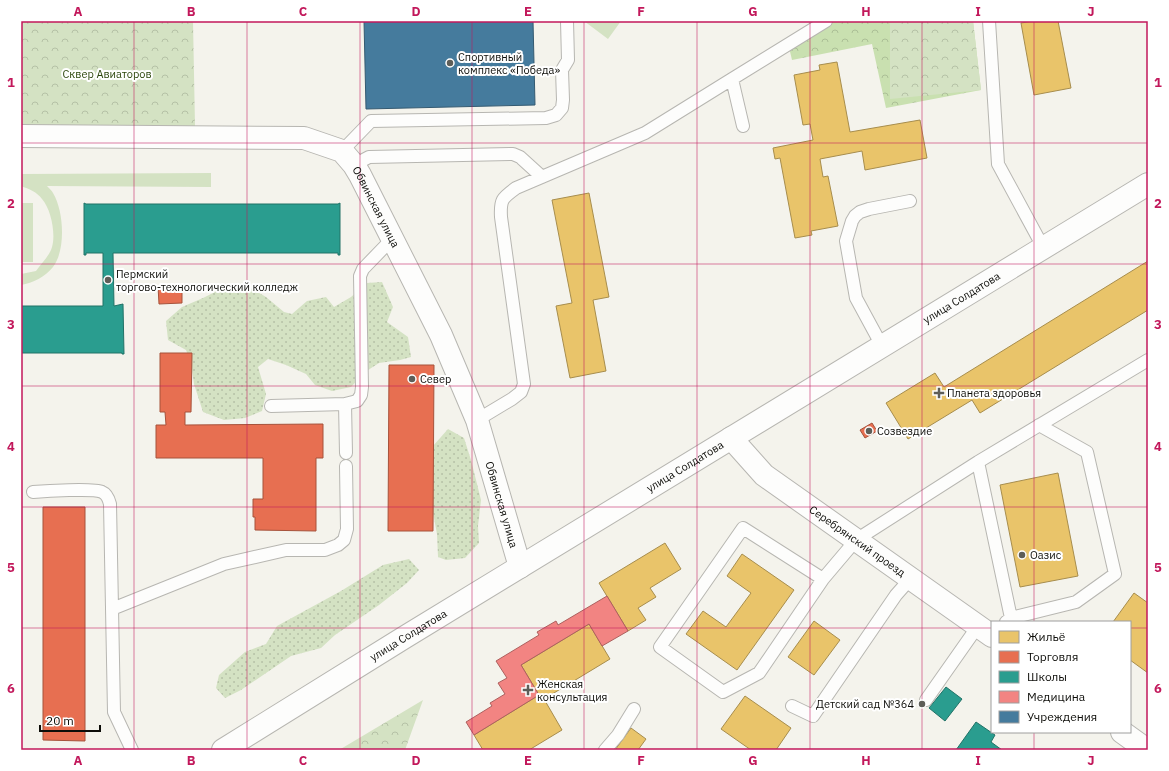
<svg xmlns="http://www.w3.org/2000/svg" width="1169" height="771" font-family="'IBM Plex Sans',sans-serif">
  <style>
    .grass { fill: url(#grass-dots) }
    .forest { fill: url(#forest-crowns) }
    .park { fill: url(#park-crowns) }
    .pitch { fill: #d4e2c3 }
    .homes { fill: #e9c46a; stroke: #a78d4d }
    .shops { fill: #e76f51; stroke: #a6523b }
    .schools { fill: #2a9d8f; stroke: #217267 }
    .health { fill: #f28482; stroke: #ad605e }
    .public { fill: #457b9d; stroke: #345a71 }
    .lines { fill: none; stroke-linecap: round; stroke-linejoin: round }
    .lane-casing { stroke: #b7b6b1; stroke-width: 14 }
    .street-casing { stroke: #b7b6b1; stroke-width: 24 }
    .secondary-casing { stroke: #b7b6b1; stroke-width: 24 }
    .lane { stroke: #fdfdfc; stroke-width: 12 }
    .street { stroke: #fdfdfc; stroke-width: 22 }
    .secondary { stroke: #fdfdfc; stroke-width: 22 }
    .grid { fill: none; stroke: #c2185b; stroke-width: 1; stroke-opacity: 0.55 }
    .poi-dot { fill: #5e5e58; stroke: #fff; stroke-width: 1.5 }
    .labels { text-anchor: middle; stroke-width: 4; stroke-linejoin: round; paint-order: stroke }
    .poi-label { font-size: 11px; fill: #0d0d09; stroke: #fff; text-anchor: start }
    .park-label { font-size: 11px; fill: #2b460b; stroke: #fff }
    .street-label { font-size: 11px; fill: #0d0d09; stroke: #fff }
    .neatline { fill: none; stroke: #c2185b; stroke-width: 1.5 }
    .grid-label { font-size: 13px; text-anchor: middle; font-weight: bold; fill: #c2185b }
  </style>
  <defs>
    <pattern id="grass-dots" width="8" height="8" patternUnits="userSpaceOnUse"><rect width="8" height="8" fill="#d4e2c3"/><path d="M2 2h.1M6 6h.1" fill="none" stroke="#b5c1a6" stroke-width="1.8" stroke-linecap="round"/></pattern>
    <pattern id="forest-crowns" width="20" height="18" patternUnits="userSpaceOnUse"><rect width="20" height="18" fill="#c9e0b0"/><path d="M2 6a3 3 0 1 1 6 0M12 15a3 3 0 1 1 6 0" fill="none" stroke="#abbf96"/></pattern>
    <pattern id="park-crowns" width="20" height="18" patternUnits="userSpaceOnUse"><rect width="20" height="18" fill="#d4e2c3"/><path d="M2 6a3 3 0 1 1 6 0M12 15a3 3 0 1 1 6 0" fill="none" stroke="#b5c1a6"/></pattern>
  </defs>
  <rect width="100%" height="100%" fill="#f4f3ec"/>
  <!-- grass -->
  <path class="grass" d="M382,282l11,25 -6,15 21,15 3,20 -11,3 -21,3 -14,9 -14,15 -19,4 -17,-6 -9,-11 -20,-9 -18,-6 -10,8 8,27 -4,17 -17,7 -21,2 -21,-8 -9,-28 -3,-21 -5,-13 -18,-10 -2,-19 16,-14 21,-9 26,-13 13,-2 24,14 18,15 8,2 15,-13 19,-4 8,10 17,-10 16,-14z
    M448,429l16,9 7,22 10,40 -3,26 1,17 -14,15 -19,2 -8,-3 -1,-23 -7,-38 3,-50z
    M409,559l10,11 -12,13 -28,22 -44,30 -14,13 -30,8 -50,34 -16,8 -9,-10 3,-13 26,-23 21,-8 11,-18 64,-35 42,-26z"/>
  <!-- forest -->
  <path class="forest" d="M824,21h149l8,69 -95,18 -14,-64 -80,16 -4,-17z"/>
  <!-- park -->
  <path class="park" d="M21,21h172l2,105h-174z
    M890,21h83l8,69 -91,9z
    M423,700l-18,50h-66z"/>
  <!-- pitch -->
  <path class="pitch" d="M584,21h37l-13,18z
    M211,173v14l-164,-1c2,2 5,5 6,7 11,18 13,57 0,74 -8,10 -20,16 -32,18v-11l15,-3c5,-7 14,-16 16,-24 4,-13 -1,-38 -10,-48 -5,-7 -13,-10 -21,-13v-12z
    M21,203h12v59h-12z"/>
  <!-- homes -->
  <path class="homes" d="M1034,21h24l13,67 -37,7 -13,-72z
    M837,62l13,70 70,-12 7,38 -62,12 -3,-19 -42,8 3,18 5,-1 10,50 -27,5 1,4 -17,3 -15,-80 -5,1 -2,-11 40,-8 -3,-16 -7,1 -9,-50 26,-5 -1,-5z
    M589,193l20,104 -16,3 13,71 -36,7 -14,-72 16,-3 -20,-103z
    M1148,261v49l-168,103 -8,-13 -64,39 -22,-36 49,-30 9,14z
    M1058,473l20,103 -58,11 -20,-102z
    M665,543l16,26 -31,19 6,9 -18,11 8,12 -18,11 -29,-48z
    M742,554l52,36 -57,80 -51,-36 17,-23 23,16 25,-34 -24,-17z
    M1134,593l14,10v70l-18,-13v-38h-17z
    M814,621l26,19 -26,35 -26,-18z
    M589,624l21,35 -66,40 18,31 -33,20h-46l-9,-15 65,-40 -18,-30z
    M745,696l46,32 -15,22h-25l-30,-21z
    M631,728l15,11 -8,11h-23z"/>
  <!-- shops -->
  <path class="shops" d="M182,285v18l-23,1 -1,-18z
    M160,353h32l-1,59h-6v13l138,-1v34h-7v73l-61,-1v-13h-2v-18h10v-41h-107v-33h10l-1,-13h-5z
    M389,365h45l-1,166h-45z
    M872,423l5,8 -12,7 -5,-8z
    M43,507h42v234l-42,-1z"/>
  <!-- schools -->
  <path class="schools" d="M84,203l2,1h252l2,-1v52h-2v-2h-225l1,53 9,-2 1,50h-2v-1h-101v-47h82v-53h-17v2h-2z
    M946,687l16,12 -17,22 -16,-13z
    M976,722l19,13 -4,7 11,8h-46z"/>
  <!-- health -->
  <path class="health" d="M607,596l21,35 -26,15 -13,-22 -68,41 18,30 -65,40 -8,-13 26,-16 -2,-3 15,-9 -7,-11 9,-5 -11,-17 43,-26 -2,-3 19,-11 2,4z"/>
  <!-- public -->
  <path class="public" d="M364,21h169l2,84 -169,4z"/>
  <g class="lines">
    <defs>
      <path id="lane" d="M989,21l9,143 45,83
        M743,126l-11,-47 94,-58
        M342,151l29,-30 175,-3 10,-3 6,-7 1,-8 -1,-30 6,-10 -1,-39
        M354,165l15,-8 144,-3 7,3 22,20
        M882,346l-26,-48 -10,-57 6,-20 3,-5 5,-4 9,-3 41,-8
        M345,404l1,49
        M271,406l74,-2 12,-3 4,-6 1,-8 -2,-111 3,-7 29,-30
        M477,420l35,-21 9,-7 3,-8 -23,-167c-1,-17 1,-19 15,-29l129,-55 87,-54
        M978,462l33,156 -5,4
        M33,492c12,-1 61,-4 69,0 5,2 7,8 8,12l4,208 18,38
        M823,579l-64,94 -36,19 -63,-45 83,-119 80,51 33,-39 122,-78 170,-102
        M112,609l112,-45 62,-14h39l13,-5 6,-5 3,-11 -1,-63
        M1011,618l65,-16 39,-28 -28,-122 -48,-27
        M926,700l52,-74
        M792,706l21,10 83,-121 15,-17
        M605,750l13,-15 16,-26"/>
      <g id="street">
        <path id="s1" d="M21,136l283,2 38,13 12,14 6,10 81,160 36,85 43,147"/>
        <path id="s2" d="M731,438l33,37 228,161"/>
        <path d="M1122,732l25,18"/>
      </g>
      <g id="secondary">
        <path id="s3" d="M223,750l182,-113 743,-453"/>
      </g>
    </defs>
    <!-- lane casing -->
    <use href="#lane" class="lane-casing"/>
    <!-- street casing -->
    <use href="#street" class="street-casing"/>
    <!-- secondary casing -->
    <use href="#secondary" class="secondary-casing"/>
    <!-- lane -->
    <use href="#lane" class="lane"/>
    <!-- street -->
    <use href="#street" class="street"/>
    <!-- secondary -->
    <use href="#secondary" class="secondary"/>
  </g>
  <!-- grid -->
  <path class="grid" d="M134,21v729M247,21v729M360,21v729M472,21v729M584,21v729M697,21v729M810,21v729M922,21v729M1034,21v601M21,143h1127M21,264h1127M21,386h1127M21,507h1127M21,628h971M1130,628h18M1034,732v18"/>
  <!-- markers -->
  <g class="poi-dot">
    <circle cx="450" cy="63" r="4"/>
    <circle cx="108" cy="280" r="4"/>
    <circle cx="412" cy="379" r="4"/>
    <path d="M937 387h4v4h4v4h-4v4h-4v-4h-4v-4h4z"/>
    <circle cx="869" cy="431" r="4"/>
    <circle cx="1022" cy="555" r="4"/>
    <path d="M526 684h4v4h4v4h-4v4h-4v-4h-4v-4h4z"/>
    <circle cx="922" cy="704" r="4"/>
  </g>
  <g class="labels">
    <!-- poi labels -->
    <g class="poi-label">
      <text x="458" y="61">Спортивный<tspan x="458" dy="13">комплекс «Победа»</tspan></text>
      <text x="116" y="278">Пермский<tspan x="116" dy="13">торгово-технологический колледж</tspan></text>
      <text x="420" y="383">Север</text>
      <text x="947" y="397">Планета здоровья</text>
      <text x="877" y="435">Созвездие</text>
      <text x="1030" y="559">Оазис</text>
      <text x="537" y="688">Женская<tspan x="537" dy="13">консультация</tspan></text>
      <text x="914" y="708" text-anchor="end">Детский сад №364</text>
    </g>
    <!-- park labels -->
    <g class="park-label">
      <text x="107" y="78">Сквер Авиаторов</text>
    </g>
    <!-- street labels -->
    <g class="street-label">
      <text dy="4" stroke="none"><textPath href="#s1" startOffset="389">Обвинская улица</textPath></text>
      <text dy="4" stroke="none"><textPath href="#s3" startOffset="866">улица Солдатова</textPath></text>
      <text dy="4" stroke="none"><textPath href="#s3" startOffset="542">улица Солдатова</textPath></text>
      <text dy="4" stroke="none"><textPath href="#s1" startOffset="713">Обвинская улица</textPath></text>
      <text dy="4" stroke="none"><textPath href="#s2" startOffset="164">Серебрянский проезд</textPath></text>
      <text dy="4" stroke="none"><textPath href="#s3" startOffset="218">улица Солдатова</textPath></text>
    </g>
  </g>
  <!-- border -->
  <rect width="1169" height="771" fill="none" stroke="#ffffff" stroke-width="44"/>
  <!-- legend -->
  <rect x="991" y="621" width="140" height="112" fill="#ffffff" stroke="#9e9e9d"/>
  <rect x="999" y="631" width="20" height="12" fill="#e9c46a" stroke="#9e9e9d"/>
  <text x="1027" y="641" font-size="12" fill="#0d0d09">Жильё</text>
  <rect x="999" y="651" width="20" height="12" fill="#e76f51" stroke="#9e9e9d"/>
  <text x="1027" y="661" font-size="12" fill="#0d0d09">Торговля</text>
  <rect x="999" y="671" width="20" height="12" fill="#2a9d8f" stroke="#9e9e9d"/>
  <text x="1027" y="681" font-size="12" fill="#0d0d09">Школы</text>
  <rect x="999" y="691" width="20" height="12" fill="#f28482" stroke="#9e9e9d"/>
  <text x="1027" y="701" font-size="12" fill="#0d0d09">Медицина</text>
  <rect x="999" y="711" width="20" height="12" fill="#457b9d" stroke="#9e9e9d"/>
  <text x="1027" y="721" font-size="12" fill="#0d0d09">Учреждения</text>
  <!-- scale -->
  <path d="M40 725v6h60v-6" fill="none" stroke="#0d0d09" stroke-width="2"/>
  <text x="46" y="725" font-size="12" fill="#0d0d09" stroke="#ffffff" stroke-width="3" paint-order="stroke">20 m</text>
  <rect x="22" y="22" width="1125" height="727" class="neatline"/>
  <g class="grid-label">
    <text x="78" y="16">A</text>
    <text x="191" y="16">B</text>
    <text x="303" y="16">C</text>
    <text x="416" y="16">D</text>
    <text x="528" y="16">E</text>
    <text x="641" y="16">F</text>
    <text x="753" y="16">G</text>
    <text x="866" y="16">H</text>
    <text x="978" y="16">I</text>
    <text x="1091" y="16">J</text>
    <text x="11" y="87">1</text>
    <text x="1158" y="87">1</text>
    <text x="11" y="208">2</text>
    <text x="1158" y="208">2</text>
    <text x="11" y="329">3</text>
    <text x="1158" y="329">3</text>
    <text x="11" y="451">4</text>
    <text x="1158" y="451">4</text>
    <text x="11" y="572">5</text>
    <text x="1158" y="572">5</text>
    <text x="11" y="693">6</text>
    <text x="1158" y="693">6</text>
    <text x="78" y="765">A</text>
    <text x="191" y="765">B</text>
    <text x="303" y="765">C</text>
    <text x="416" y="765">D</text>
    <text x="528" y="765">E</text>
    <text x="641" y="765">F</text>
    <text x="753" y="765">G</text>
    <text x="866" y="765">H</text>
    <text x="978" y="765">I</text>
    <text x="1091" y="765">J</text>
  </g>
</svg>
